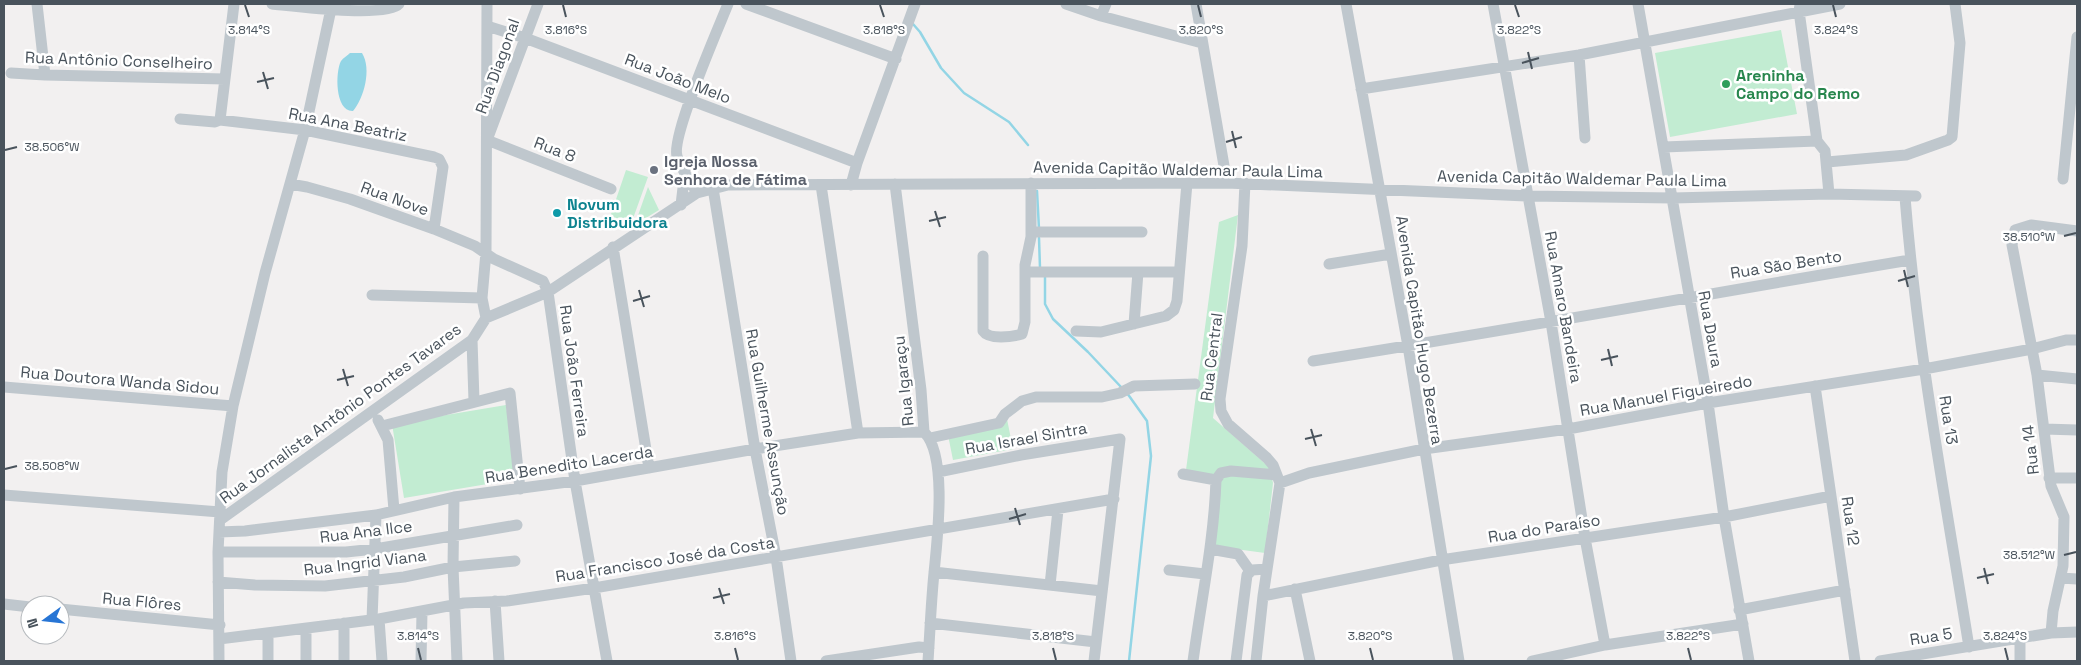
<svg xmlns="http://www.w3.org/2000/svg" width="2081" height="665" font-family="'Space Grotesk',sans-serif">
  <style>
    .green { fill: #c2ecd2 }
    .water { fill: #93d5e5 }
    .lines { fill: none; stroke-linecap: round; stroke-linejoin: round }
    .stream { stroke: #93d5e5; stroke-width: 2.5 }
    .minor { stroke: #bfc7cd; stroke-width: 11 }
    .ticks { fill: none; stroke: #49535c; stroke-width: 2 }
    .leisure-dot { fill: #2e9e5b; stroke: #fff; stroke-width: 2 }
    .worship-dot { fill: #6b7280; stroke: #fff; stroke-width: 2 }
    .culture-dot { fill: #0f9aa8; stroke: #fff; stroke-width: 2 }
    .labels { text-anchor: middle; stroke-width: 5; stroke-linejoin: round; paint-order: stroke }
    .street-label { font-size: 16px; fill: #49535c; stroke: #fff }
    .leisure-label { font-size: 16px; font-weight: bold; fill: #27864d; stroke: #fff; text-anchor: start }
    .worship-label { font-size: 16px; font-weight: bold; fill: #5b616d; stroke: #fff; text-anchor: start }
    .culture-label { font-size: 16px; font-weight: bold; fill: #0d838f; stroke: #fff; text-anchor: start }
    .ticks-label { font-size: 12px; text-anchor: middle; fill: #49535c; stroke: #fff; stroke-width: 5; stroke-linejoin: round; paint-order: stroke }
  </style>
  <rect width="100%" height="100%" fill="#f2f0f0"/>
  <!-- green -->
  <path class="green" d="M1781,30l16,84 -127,23 -15,-84z
    M626,170l22,7 -17,47 -21,-7z
    M648,187l11,23 -18,11h-5z
    M1238,215l-25,203 56,49 4,16 -8,70 -52,-7 7,-69 -34,-7 33,-248z
    M506,405l11,74 -113,19 -12,-74z
    M1007,419l6,30 -60,11 -6,-30z"/>
  <!-- water -->
  <path class="water" d="M350,53h12c10,16 2,45 -9,58 -18,1 -18,-39 -12,-50 2,-3 7,-6 9,-8z"/>
  <g class="lines">
    <!-- stream -->
    <path class="stream" d="M913,24l7,8 21,36 23,25 45,29 19,23
      M1037,191l2,38
      M1039,238l1,30
      M1045,277v27l8,15 35,33 34,36
      M1127,393l20,28 4,35 -22,205"/>
    <!-- minor -->
    <path class="minor" d="M37,4l8,71
      M272,4c21,2 115,14 127,0
      M538,4l-51,136 124,49
      M746,4l150,55
      M1066,4l35,12 101,27
      M1196,4l31,179
      M1346,4l62,342 51,315
      M1493,4l58,318 34,216 20,107
      M1638,4l70,399 16,114 25,144
      M1800,5l-1,6 18,130 8,10 4,43
      M1101,16l5,-12
      M487,26l38,12 332,125
      M1579,55l6,83
      M11,73l34,2 180,4
      M1361,89l218,-34 261,-51
      M180,119l35,3 5,-2 85,10 129,27 5,2 4,8 -9,62
      M220,120l14,-116
      M1664,147l153,-6
      M1827,162l79,-7 42,-15 4,-3 8,-94 -5,-39
      M2063,179l14,-142
      M1245,183l-3,63 -22,153 1,12 7,13 39,34 6,7 7,18 -17,113 -7,65
      M290,184l17,3 43,12 84,30 41,17 19,13 49,22 5,11 27,189 32,180
      M895,184l26,206 3,42c24,23 13,109 10,141 -3,30 -4,59 -6,88
      M821,185l37,248
      M851,185l6,-22 58,-159
      M713,188l42,261 21,108 15,104
      M697,193c-6,-11 -17,-25 -20,-37 -6,-20 41,-127 51,-152
      M1905,197c12,151 40,300 64,450
      M681,205l4,-34
      M1032,232h110
      M613,247l36,221
      M983,256v75c6,9 29,6 39,3l3,-12v-57l6,-28v-54
      M1329,264l62,-10
      M1025,272h154
      M372,295l110,3
      M486,318l62,-26 149,-99 31,-8 499,-2 302,13 144,2 156,-4 87,2
      M1134,324l4,-52
      M1076,331l25,1 65,-16 8,-6 3,-9 10,-118
      M472,340l2,61
      M1313,361c199,-31 398,-68 597,-101
      M2037,375l40,4
      M1815,386l40,275
      M4,387l229,19
      M378,420l10,20 6,70
      M382,426l128,-33 10,96
      M2044,429l33,1
      M930,438l69,-15 6,-9 17,-13 14,-4h66l18,-4 14,-7 61,-2
      M938,472l83,-17 99,-16 -26,222
      M1183,474l33,6 5,-7 10,-2 46,4
      M2049,478h28
      M1280,483l29,-10 115,-24 144,-20 140,-26 216,-34 108,-20 34,-9h11
      M4,495l216,17
      M454,497l-1,70 4,94
      M220,520l252,-180 14,-22 -4,-20 4,-46 1,-248
      M219,532l26,-1 131,-16 78,-18 121,-16 180,-32 103,-16 66,-1
      M1210,549l28,5 12,17
      M218,552h128l29,-3 142,-24
      M1169,570l36,4
      M934,572l168,19
      M2061,578l16,1
      M218,582l37,3 70,1 79,-9 49,-10 62,-6
      M1050,585l8,-75
      M1295,589l15,72
      M1263,596l178,-36 283,-43 107,-21
      M495,601l4,60
      M4,604l26,3
      M60,609l160,16
      M1739,610l106,-20
      M379,619l3,42
      M372,620l4,-105
      M344,623v38
      M930,623l166,19
      M2051,633l2,-22 10,-45 1,-49 -13,-31 -14,-111 -25,-130 3,-15 16,-5 46,6
      M219,639l160,-20 85,-16 43,-2 87,-13 520,-89
      M2020,639v22
      M219,661l-1,-109 4,-80 11,-66 32,-133 40,-143 26,-121
      M268,661v-27
      M306,661v-32
      M421,661l1,-49
      M826,661l93,-14 10,1
      M1193,661c8,-60 21,-120 23,-181
      M1236,661l11,-86 5,-5 15,-1
      M1532,661l73,-16 138,-21
      M1880,661l171,-28 26,-1"/>
  </g>
  <!-- ticks -->
  <path class="ticks" d="M245,5l4,12M563,5l3,12M880,5l4,12M1198,5l3,12M1515,5l4,12M1833,5l3,12M1528,52l4,17M1522,63l17,-5M263,72l5,17M257,82l17,-4M1232,131l4,17M1226,142l16,-5M5,150l12,-3M935,211l5,16M929,221l17,-4M2064,236l12,-3M1904,270l4,17M1898,281l17,-5M639,290l5,17M633,301l17,-5M1608,349l4,17M1601,360l17,-4M343,369l5,17M337,380l17,-4M1311,429l5,17M1305,439l17,-4M5,469l12,-3M1015,508l5,17M1009,519l17,-5M2064,555l12,-3M1984,568l4,16M1977,578l17,-4M719,588l5,16M713,598l17,-4M418,648l3,12M735,648l3,12M1053,648l3,12M1370,648l3,12M1688,648l3,12M2005,648l3,12"/>
  <!-- markers -->
  <circle class="leisure-dot" cx="1726" cy="84" r="5"/>
  <circle class="worship-dot" cx="654" cy="170" r="5"/>
  <circle class="culture-dot" cx="557" cy="213" r="5"/>
  <g class="labels">
    <!-- street labels -->
    <g class="street-label">
      <text transform="translate(119 60) rotate(2)" y="6">Rua Antônio Conselheiro</text>
      <text transform="translate(497 66) rotate(-70)" y="6">Rua Diagonal</text>
      <text transform="translate(678 78) rotate(21)" y="6">Rua João Melo</text>
      <text transform="translate(348 124) rotate(11)" y="6">Rua Ana Beatriz</text>
      <text transform="translate(555 149) rotate(21)" y="6">Rua 8</text>
      <text transform="translate(1178 169) rotate(1)" y="6">Avenida Capitão Waldemar Paula Lima</text>
      <text transform="translate(1582 178) rotate(1)" y="6">Avenida Capitão Waldemar Paula Lima</text>
      <text transform="translate(395 198) rotate(20)" y="6">Rua Nove</text>
      <text transform="translate(1786 264) rotate(-9)" y="6">Rua São Bento</text>
      <text transform="translate(1564 307) rotate(80)" y="6">Rua Amaro Bandeira</text>
      <text transform="translate(1711 329) rotate(80)" y="6">Rua Daura</text>
      <text transform="translate(1420 330) rotate(81)" y="6">Avenida Capitão Hugo Bezerra</text>
      <text transform="translate(1211 357) rotate(-83)" y="6">Rua Central</text>
      <text transform="translate(575 371) rotate(82)" y="6">Rua João Ferreira</text>
      <text transform="translate(120 380) rotate(5)" y="6">Rua Doutora Wanda Sidou</text>
      <text transform="translate(903 381) rotate(-96)" y="6">Rua Igaraçu</text>
      <text transform="translate(1666 395) rotate(-10)" y="6">Rua Manuel Figueiredo</text>
      <text transform="translate(340 413) rotate(-36)" y="6">Rua Jornalista Antônio Pontes Tavares</text>
      <text transform="translate(1949 420) rotate(81)" y="6">Rua 13</text>
      <text transform="translate(768 422) rotate(80)" y="6">Rua Guilherme Assunção</text>
      <text transform="translate(1026 438) rotate(-10)" y="6">Rua Israel Sintra</text>
      <text transform="translate(2030 450) rotate(-97)" y="6">Rua 14</text>
      <text transform="translate(569 464) rotate(-9)" y="6">Rua Benedito Lacerda</text>
      <text transform="translate(1851 521) rotate(82)" y="6">Rua 12</text>
      <text transform="translate(1544 528) rotate(-9)" y="6">Rua do Paraíso</text>
      <text transform="translate(366 531) rotate(-7)" y="6">Rua Ana Ilce</text>
      <text transform="translate(665 559) rotate(-9)" y="6">Rua Francisco José da Costa</text>
      <text transform="translate(365 562) rotate(-7)" y="6">Rua Ingrid Viana</text>
      <text transform="translate(142 601) rotate(5)" y="6">Rua Flôres</text>
      <text transform="translate(1931 636) rotate(-9)" y="6">Rua 5</text>
    </g>
    <!-- leisure labels -->
    <g class="leisure-label">
      <text x="1736" y="81">Areninha<tspan x="1736" dy="18">Campo do Remo</tspan></text>
    </g>
    <!-- worship labels -->
    <g class="worship-label">
      <text x="664" y="167">Igreja Nossa<tspan x="664" dy="18">Senhora de Fátima</tspan></text>
    </g>
    <!-- culture labels -->
    <g class="culture-label">
      <text x="567" y="210">Novum<tspan x="567" dy="18">Distribuidora</tspan></text>
    </g>
  </g>
  <g class="ticks-label">
    <text x="249" y="34">3.814°S</text>
    <text x="566" y="34">3.816°S</text>
    <text x="884" y="34">3.818°S</text>
    <text x="1201" y="34">3.820°S</text>
    <text x="1519" y="34">3.822°S</text>
    <text x="1836" y="34">3.824°S</text>
    <text x="52" y="151">38.506°W</text>
    <text x="2029" y="241">38.510°W</text>
    <text x="52" y="470">38.508°W</text>
    <text x="2029" y="559">38.512°W</text>
    <text x="418" y="640">3.814°S</text>
    <text x="735" y="640">3.816°S</text>
    <text x="1053" y="640">3.818°S</text>
    <text x="1370" y="640">3.820°S</text>
    <text x="1688" y="640">3.822°S</text>
    <text x="2005" y="640">3.824°S</text>
  </g>
  <!-- border -->
  <rect width="2081" height="665" fill="none" stroke="#49535c" stroke-width="10"/>
  <!-- north arrow -->
  <g transform="translate(45 620) rotate(255)"><circle r="24" fill="#ffffff" stroke="#b6babe"/>
  <path d="M0-4L9 19L0 12L-9 19Z" fill="#2775d5"/>
  <text y="-8" font-size="14" font-weight="bold" text-anchor="middle" fill="#49535c">N</text>
  </g>
</svg>
